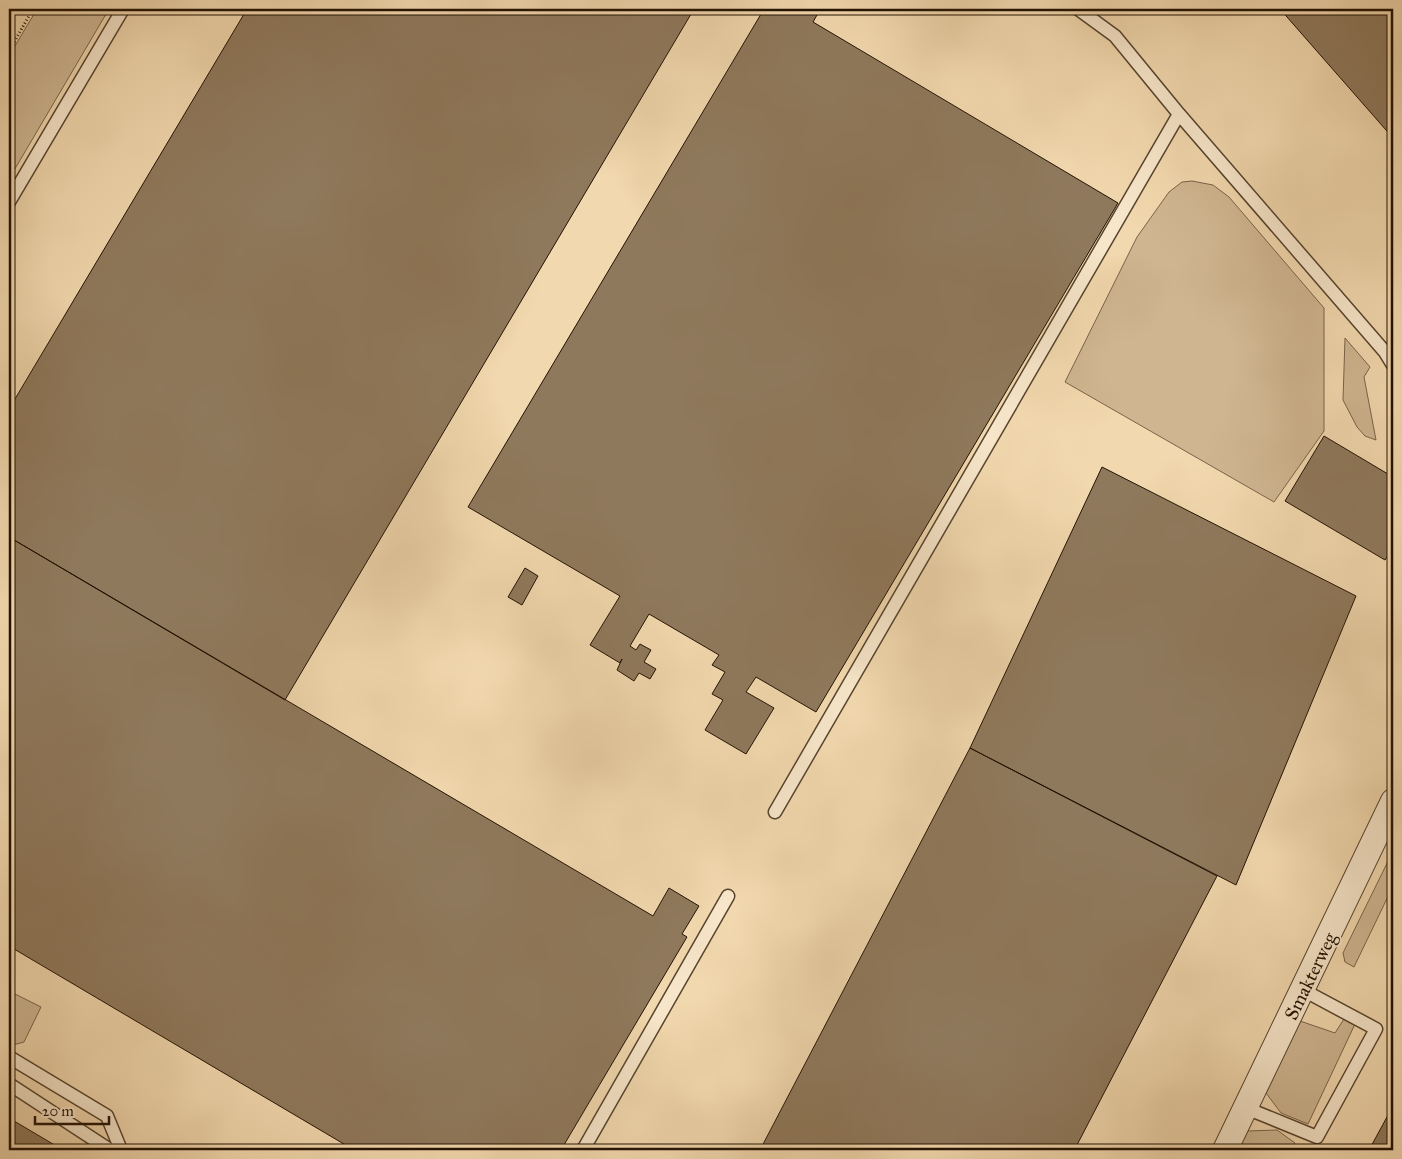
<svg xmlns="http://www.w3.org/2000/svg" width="1402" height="1159" font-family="'IM FELL Great Primer',serif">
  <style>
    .green { fill: #cfb691; stroke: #79644a }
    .building { fill: #8f795c; stroke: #231203 }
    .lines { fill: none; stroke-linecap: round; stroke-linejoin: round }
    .service-casing { stroke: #57442e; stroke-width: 15 }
    .minor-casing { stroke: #57442e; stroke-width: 26 }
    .path { stroke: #231203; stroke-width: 3; stroke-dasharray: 1 2.5; stroke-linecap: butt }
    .service { stroke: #f7e6ca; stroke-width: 12 }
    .minor { stroke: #f7e6ca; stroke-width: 24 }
    .labels { text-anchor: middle; stroke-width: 4; stroke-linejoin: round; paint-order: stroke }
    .street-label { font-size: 19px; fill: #231203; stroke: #f7e6ca }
  </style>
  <rect width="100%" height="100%" fill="#f2d8ae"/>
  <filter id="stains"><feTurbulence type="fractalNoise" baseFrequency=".004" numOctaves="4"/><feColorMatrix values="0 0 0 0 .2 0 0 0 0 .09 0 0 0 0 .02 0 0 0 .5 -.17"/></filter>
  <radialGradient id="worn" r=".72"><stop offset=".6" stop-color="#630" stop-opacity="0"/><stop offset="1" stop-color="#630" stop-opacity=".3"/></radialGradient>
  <!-- green -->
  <path class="green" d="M37,9h72l-100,170v-123z
    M1192,181l21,4 16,12 95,111v123l-50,71 -209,-120 72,-145 32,-45 13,-10z
    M1345,338l25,29 -6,10 12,63 -11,-4 -8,-9 -14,-27z
    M1393,851v35l-39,81 -9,-5 -2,-9z
    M9,991l32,16 -17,35 -11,3 -4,-3z
    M1344,1019l11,5 -47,100 -27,-11 -15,-20 34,-72 35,12z
    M1277,1130l18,13 -3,7h-54l9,-19z"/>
  <!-- building -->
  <path class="building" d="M247,9h447l-409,691 -276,-163v-128z
    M764,9h27l6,3 2,-3h8l10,6 -4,7 305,181 -302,509 -60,-35 -10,15 28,16 -28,46 -41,-24 18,-30 -11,-6 13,-22 -13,-7 7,-10 -70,-41 -19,32 6,4 4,-6 11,6 -7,12 12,7 -6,10 -11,-6 -5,8 -17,-11 5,-11 -2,4 -30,-18 30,-49 -152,-89z
    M1280,9h113v129z
    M1324,436l69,41v74l-1,-1 -7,10 -100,-59z
    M1102,467l254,129 -120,289 -266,-137z
    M9,537l644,379 16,-28 30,18 -17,28 5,3 -126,213h-207l-345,-204z
    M525,568l13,8 -16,29 -14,-8z
    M970,748l247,128 -139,267 -3,7h-315z
    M1393,1106v44h-24z
    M9,1118l54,32h-54z"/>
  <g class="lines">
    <defs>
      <path id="service" d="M1078,9l37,27 64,78 206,238 8,13
        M9,202l114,-193
        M775,812l404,-698
        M9,1057l98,59 14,34
        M9,1084l101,66
        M1246,1108l71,29 59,-108 -73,-39
        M583,1150l145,-254"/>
      <path id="minor" d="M1225,1150l168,-349"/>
    </defs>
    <!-- service casing -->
    <use href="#service" class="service-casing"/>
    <!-- minor casing -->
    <use href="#minor" class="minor-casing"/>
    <!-- path -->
    <path class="path" d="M9,51l24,-42"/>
    <!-- service -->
    <use href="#service" class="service"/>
    <!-- minor -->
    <use href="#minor" class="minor"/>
  </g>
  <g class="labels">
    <!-- street labels -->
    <g class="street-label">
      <text transform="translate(1310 976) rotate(-64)" y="7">Smakterweg</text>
    </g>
  </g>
  <!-- margin -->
  <rect width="1402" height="1159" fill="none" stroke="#f2d8ae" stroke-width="30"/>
  <rect x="10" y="10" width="1382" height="1139" fill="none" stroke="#231203" stroke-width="2.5"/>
  <rect x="15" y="15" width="1372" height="1129" fill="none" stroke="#231203"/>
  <!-- scale -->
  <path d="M35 1116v8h74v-8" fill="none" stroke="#231203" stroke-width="2.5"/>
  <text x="42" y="1116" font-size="15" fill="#231203" stroke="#f7e6ca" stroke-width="4" paint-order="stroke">20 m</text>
  <rect width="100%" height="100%" filter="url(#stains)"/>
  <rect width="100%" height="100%" fill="url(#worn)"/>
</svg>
